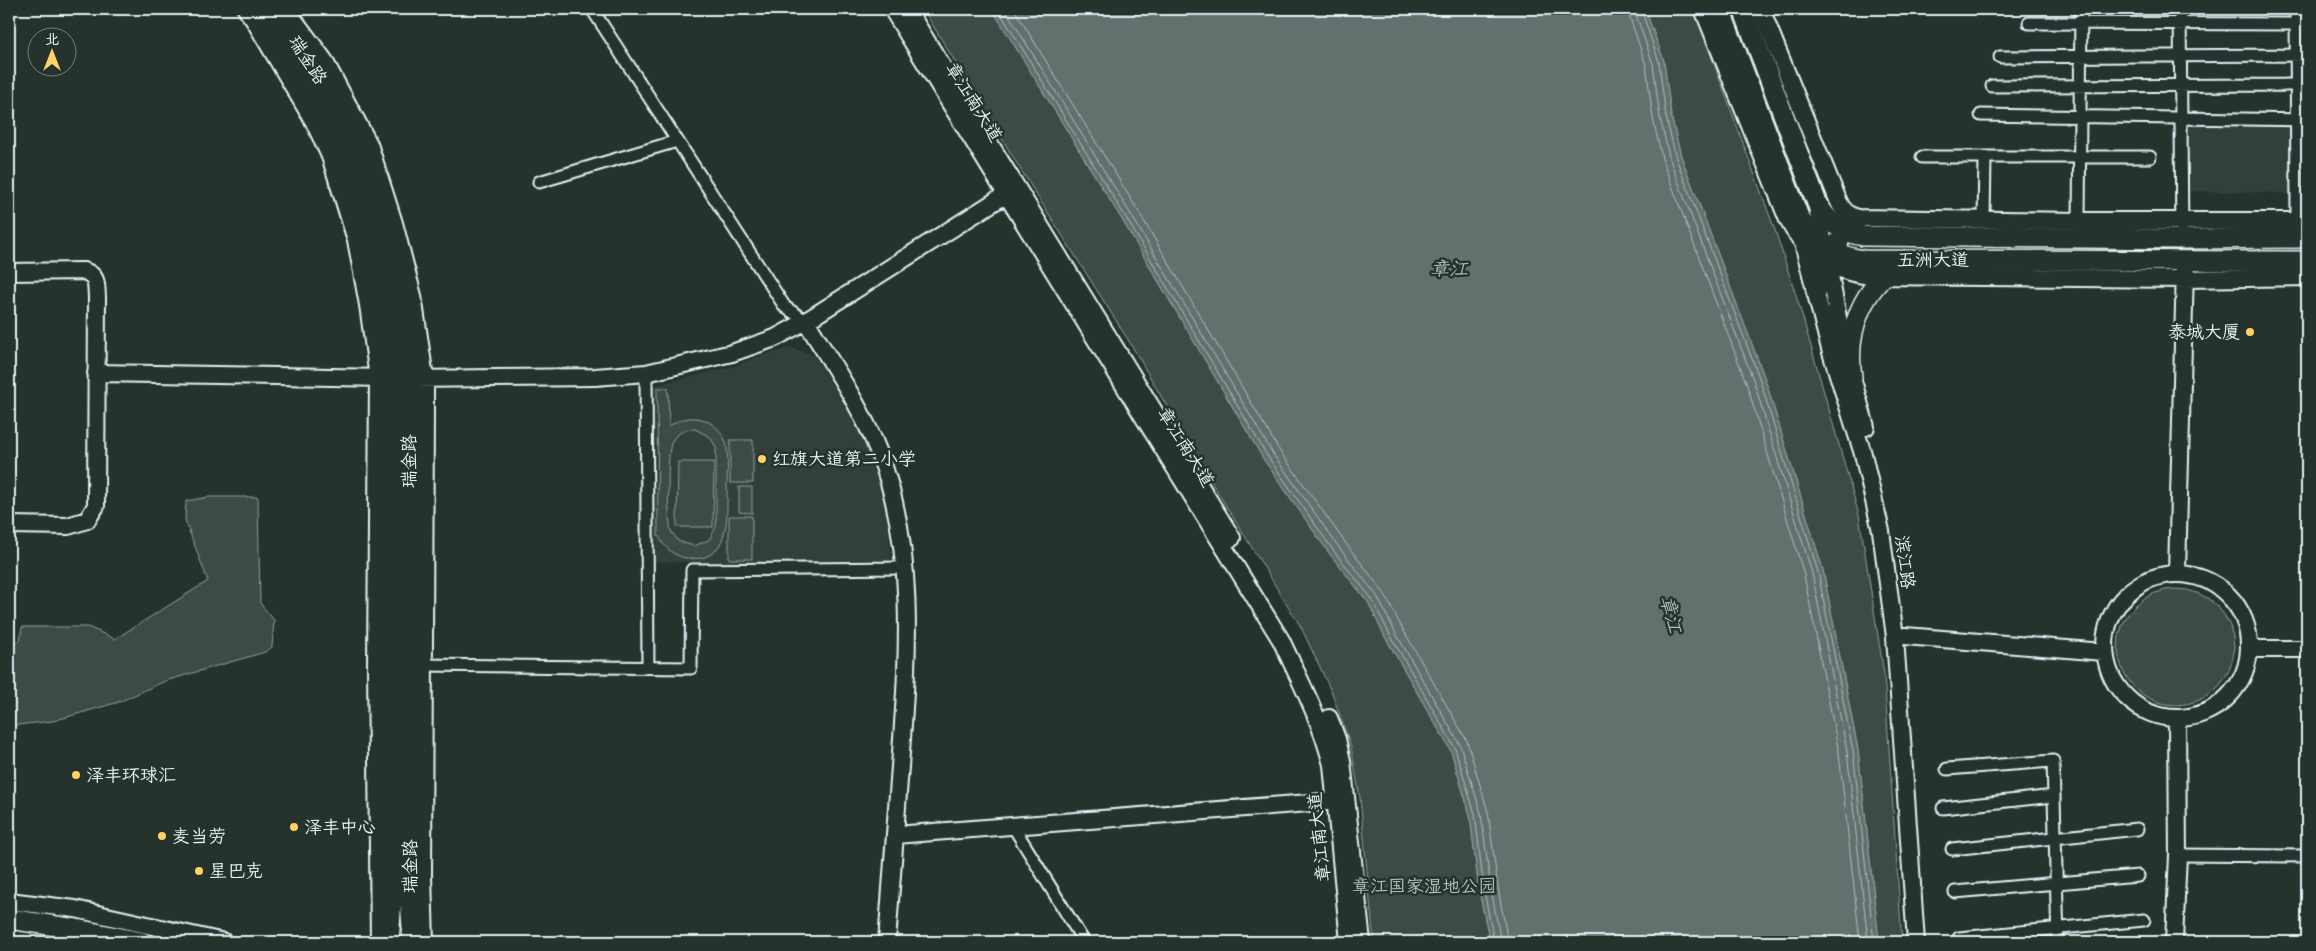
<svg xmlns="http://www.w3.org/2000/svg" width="2316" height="951" font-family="'Playpen Sans','LXGW WenKai TC',sans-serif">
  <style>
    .built { fill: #333f3a }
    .green { fill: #3e4b47; stroke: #939ea0; fill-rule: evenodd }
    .water { fill: #636f6d; stroke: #98a3a5 }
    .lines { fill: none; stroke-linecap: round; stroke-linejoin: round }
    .shore { stroke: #b3bdc0; stroke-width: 1 }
    .street-casing { stroke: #e8f1f8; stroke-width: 15 }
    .secondary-casing { stroke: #e8f1f8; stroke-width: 20 }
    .primary-casing { stroke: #e8f1f8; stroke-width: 22 }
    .street { stroke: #26332d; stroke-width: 11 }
    .secondary { stroke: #26332d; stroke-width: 16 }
    .primary { stroke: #26332d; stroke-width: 19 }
    .poi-dot { fill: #ffd166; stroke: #26332d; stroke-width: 2 }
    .labels { text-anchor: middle; stroke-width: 5; stroke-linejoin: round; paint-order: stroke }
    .street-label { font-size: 18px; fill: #e8f1f8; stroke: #26332d }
    .poi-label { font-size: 18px; fill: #e8f1f8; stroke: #26332d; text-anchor: start }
    .park-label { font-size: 18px; fill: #b5bfc3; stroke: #26332d }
    .water-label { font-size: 19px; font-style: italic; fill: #b3bdc0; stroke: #26332d }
  </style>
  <rect width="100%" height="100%" fill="#26332d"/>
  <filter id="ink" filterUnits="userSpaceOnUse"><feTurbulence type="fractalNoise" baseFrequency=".02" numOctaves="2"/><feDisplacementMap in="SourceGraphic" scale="10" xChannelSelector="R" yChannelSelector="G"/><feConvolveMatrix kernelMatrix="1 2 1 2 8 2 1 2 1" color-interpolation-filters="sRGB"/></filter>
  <g filter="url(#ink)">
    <!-- built -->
    <path class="built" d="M2185,123l104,1 2,69 -105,-2z
      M791,348l23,7 46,76 20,55 8,38 3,38h-238v-176l82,-20 28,-11z"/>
    <!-- green -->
    <path class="green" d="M923,9h69l129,209 143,242 65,93 39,49 16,33 67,116 19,64 9,76 11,51h-116l-14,-144 -9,-51 -19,-54 -31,-66 -102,-165 -67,-116 -111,-176z
      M1645,9h49l82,224 24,75 59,207 25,159 18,268h-23l-21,-192 -35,-180 -58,-191 -84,-223 -10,-40 -7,-55z
      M657,388h11l1,38c22,-15 46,-9 57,16 3,14 1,31 1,46 0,28 4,77 -41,70 -13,-2 -22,-11 -28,-23zM695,429l15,8 6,10v80l-7,13 -15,6 -16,-5 -7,-10c-3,-13 -5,-79 1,-90 5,-9 13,-11 23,-12z
      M730,440h23v43h-23z
      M678,462h36l-1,65h-36z
      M739,487h13v26l-13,-1z
      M209,497h49l2,106 14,17 -2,27 -7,5 -100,29 -46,21 -66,19 -44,5v-84l11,-1 2,-14h66l27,12 93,-58 -23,-61 1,-19z
      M729,516h23v43h-23z
      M2118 647a58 58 0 1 1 116 0a58 58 0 1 1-116 0Z"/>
    <!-- water -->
    <path class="water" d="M992,9h653l19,52 7,55 10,40 84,223 58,191 35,180 21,192h-389l-11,-51 -9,-76 -19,-64 -67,-116 -16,-33 -39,-49 -65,-93 -143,-242z"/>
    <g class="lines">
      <!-- shore -->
      <path class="shore" d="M998,9l127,207 143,241 65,93 39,49 17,34 66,115 20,66 9,76 10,52
        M1005,9l125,204 143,241 65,92 39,50 17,34 66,115 21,68 10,76 10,53
        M1014,9l123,200 142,241 65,91 40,52 17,33 66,115 21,71 10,76 10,54
        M1627,9l19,56 7,54 10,43 84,223 57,190 35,178 21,189
        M1634,9l19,55 7,54 10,42 84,222 58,191 35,178 21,191
        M1641,9l18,53 7,55 10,41 84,222 58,192 35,179 21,191"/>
      <defs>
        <path id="street" d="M592,9l193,298 21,14
          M2180,9l2,230
          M2296,9l1,212
          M2029,23l278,1
          M2000,57l307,-2
          M1992,86l315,-1
          M1981,115l326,5
          M1922,157h228
          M539,182l138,-41
          M1984,220l1,-63
          M2079,221l2,-212
          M646,373l2,294
          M418,665l273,3 1,-98 212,-2
          M1947,769l106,-8 5,181
          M1943,808l111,-12
          M1013,826l71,116
          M1952,849l185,-20
          M2178,855l129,1
          M1955,892l183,-16
          M1959,938l185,-18"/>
        <path id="secondary" d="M246,9l8,11 60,102 16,34 26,84 12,65 10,73 -2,289 3,275
          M286,9l38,51 45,84 25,79 19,73 12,82v32l-2,466 2,66
          M892,9l389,631c19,41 40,80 51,125l17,177
          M907,9l325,529
          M1703,9l85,211c17,33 45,52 82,56l315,3 122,-2
          M1761,9l77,191c4,10 10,16 21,18l220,3h228
          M1816,202l28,147 22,78
          M1803,243l27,106 33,105 18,77 14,106 21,305
          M9,272l75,-1c14,5 12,13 13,26l-1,209 -9,14 -19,6 -59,-1
          M806,321c26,43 55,85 73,132 37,95 29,201 22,300 -5,63 -9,126 -14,189
          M96,373l291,5
          M413,379l182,-2 51,-4 86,-20 43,-15 31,-17 210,-133
          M2177,573l8,-305
          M2105 646a72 72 0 1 1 144 0a72 72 0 1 1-144 0Z
          M1905,636l199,16
          M2250,649h57
          M1329,718l8,21 5,22 20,181
          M895,835l440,-34
          M9,901l66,8 149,33
          M2174,942l4,-87 -1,-136"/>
        <path id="primary" d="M259,9c23,36 49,72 68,111 11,23 18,47 25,71 19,62 31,123 40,187v519l-3,45
          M275,9l65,101 15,36 27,86 15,69 12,78 1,520 3,43
          M1720,9l79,208c14,25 35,39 64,43l444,1
          M1743,9l74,194c10,19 25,30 47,33l318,3 125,-1
          M1816,291c-2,-21 6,-38 23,-49
          M1852,377c-7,-48 11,-90 52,-117
          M9,919l67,10 66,13"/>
      </defs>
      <!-- street casing -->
      <use href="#street" class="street-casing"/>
      <!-- secondary casing -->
      <use href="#secondary" class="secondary-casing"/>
      <!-- primary casing -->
      <use href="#primary" class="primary-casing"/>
      <!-- street -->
      <use href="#street" class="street"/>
      <!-- secondary -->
      <use href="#secondary" class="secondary"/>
      <!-- primary -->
      <use href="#primary" class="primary"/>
    </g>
  </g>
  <!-- markers -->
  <g class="poi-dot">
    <circle cx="2250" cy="332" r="5"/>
    <circle cx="762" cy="459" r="5"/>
    <circle cx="76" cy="775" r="5"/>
    <circle cx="294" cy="827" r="5"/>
    <circle cx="162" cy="836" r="5"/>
    <circle cx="199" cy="871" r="5"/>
  </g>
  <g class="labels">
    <!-- street labels -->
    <g class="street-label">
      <text transform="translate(308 60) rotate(57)" y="6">瑞金路</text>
      <text transform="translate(974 102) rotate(58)" y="6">章江南大道</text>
      <text x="1933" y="266">五洲大道</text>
      <text transform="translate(1186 447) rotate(58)" y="6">章江南大道</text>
      <text transform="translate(409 461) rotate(-90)" y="6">瑞金路</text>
      <text transform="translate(1905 562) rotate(83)" y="6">滨江路</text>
      <text transform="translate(1319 837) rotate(-96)" y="6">章江南大道</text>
      <text transform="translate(410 866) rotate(-90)" y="6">瑞金路</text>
    </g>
    <!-- poi labels -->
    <g class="poi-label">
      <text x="2240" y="338" text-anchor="end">泰城大厦</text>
      <text x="772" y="465">红旗大道第二小学</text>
      <text x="86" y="781">泽丰环球汇</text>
      <text x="304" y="833">泽丰中心</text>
      <text x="172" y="842">麦当劳</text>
      <text x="209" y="877">星巴克</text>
    </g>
    <!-- park labels -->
    <g class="park-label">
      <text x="1424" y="892">章江国家湿地公园</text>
    </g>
    <!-- water labels -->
    <g class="water-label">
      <text x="1449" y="275">章江</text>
      <text transform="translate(1672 614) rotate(76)" y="7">章江</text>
    </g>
  </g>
  <!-- margin -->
  <rect width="2316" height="951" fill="none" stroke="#26332d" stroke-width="30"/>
  <rect x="15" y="15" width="2286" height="921" fill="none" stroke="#e8f1f8" stroke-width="2" filter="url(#ink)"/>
  <!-- north arrow -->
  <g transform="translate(52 52)"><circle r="24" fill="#26332d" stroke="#747f7e"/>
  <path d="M0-4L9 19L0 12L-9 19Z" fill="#ffd166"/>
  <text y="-8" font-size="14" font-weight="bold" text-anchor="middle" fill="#e8f1f8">北</text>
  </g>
</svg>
